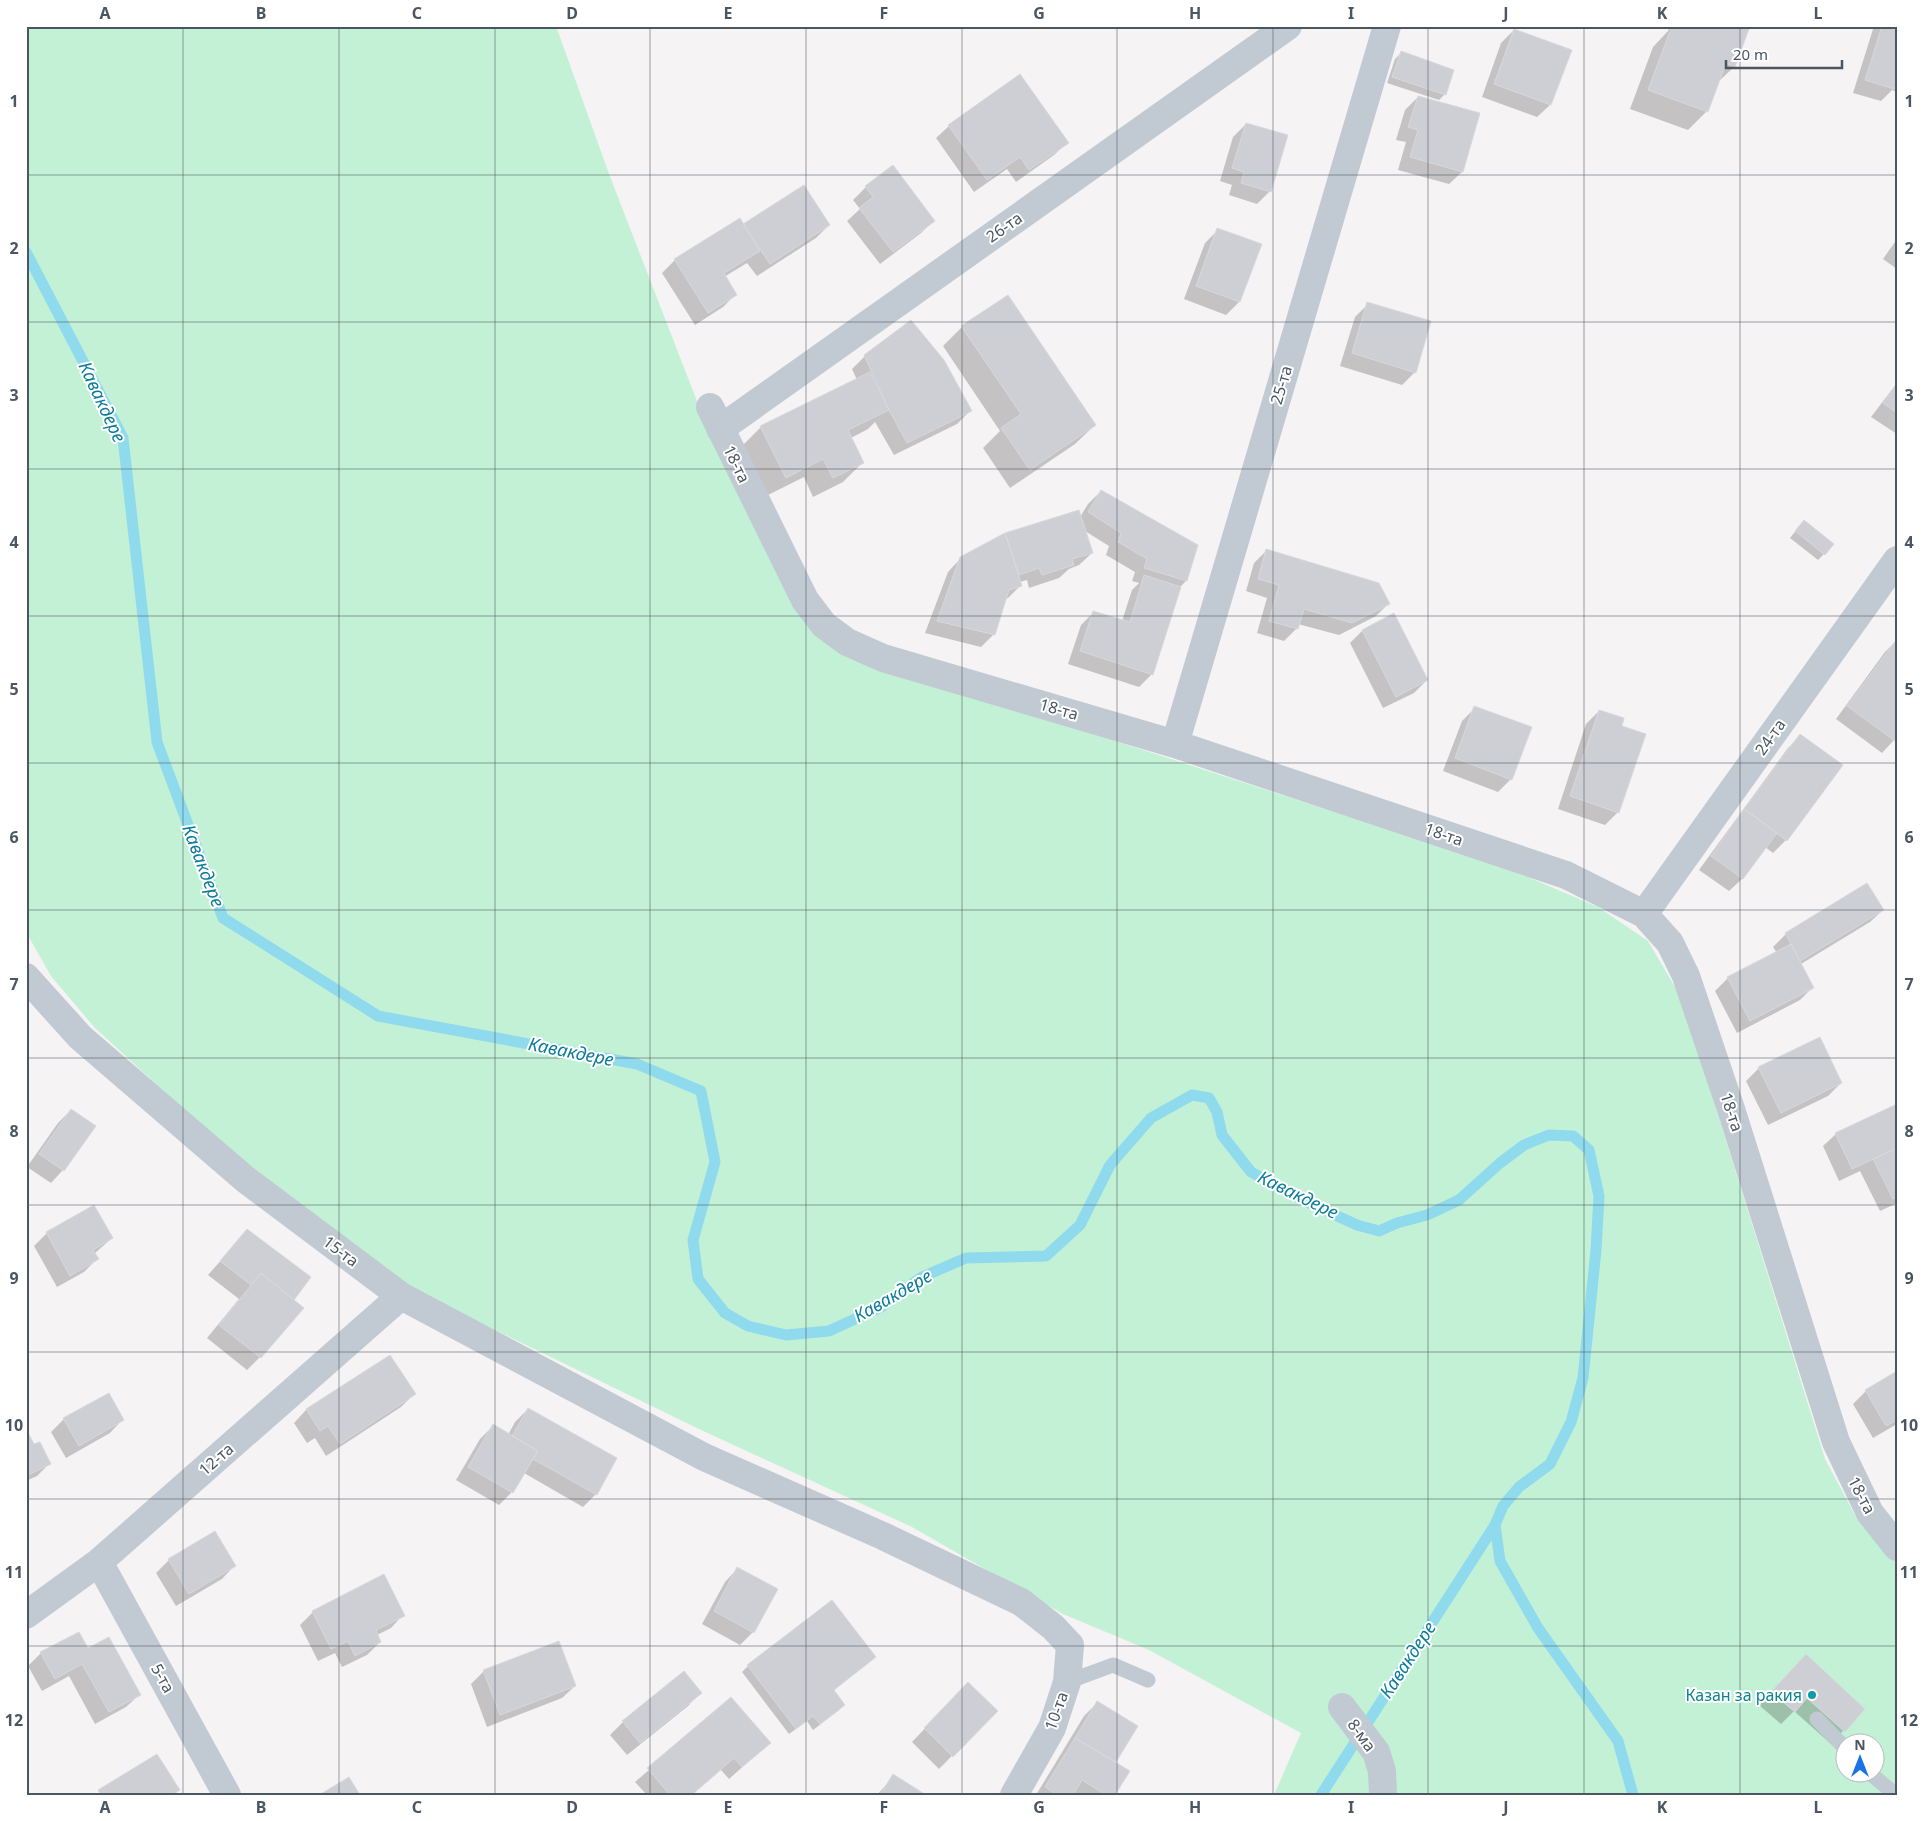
<svg xmlns="http://www.w3.org/2000/svg" width="1923" height="1821" font-family="'Noto Sans',sans-serif">
  <style>
    .green { fill: #c3f1d5; fill-rule: evenodd }
    .shadow { fill: #0003 }
    .lines { fill: none; stroke-linecap: round; stroke-linejoin: round }
    .stream { stroke: #90daee; stroke-width: 11 }
    .building { fill: #cdcfd5; stroke: #d7d9de }
    .service { stroke: #c1cad2; stroke-width: 15 }
    .minor { stroke: #c1cad2; stroke-width: 28 }
    .grid { fill: none; stroke: #4a5661; stroke-width: 1; stroke-opacity: 0.55 }
    .culture-dot { fill: #0f9aa8; stroke: #fff; stroke-width: 2 }
    .labels { text-anchor: middle; stroke-width: 4; stroke-linejoin: round; paint-order: stroke }
    .street-label { font-size: 16px; fill: #4a5661; stroke: #fff }
    .culture-label { font-size: 16px; fill: #0d838f; stroke: #fff; text-anchor: end }
    .water-label { font-size: 18px; font-style: italic; fill: #0c7c9b; stroke: #fff }
    .neatline { fill: none; stroke: #4a5661; stroke-width: 2 }
    .grid-label { font-size: 16px; text-anchor: middle; font-weight: bold; fill: #4a5661 }
  </style>
  <rect width="100%" height="100%" fill="#f5f3f3"/>
  <!-- green -->
  <path class="green" d="M26,26h530l53,148 91,235 92,190 187,98 520,168 99,42 50,34 34,58 143,460 30,56 42,49v231h-623l27,-62 -152,-83 -86,-36 -151,-87 -213,-98 -286,-139 -162,-119 -156,-143 -44,-52 -25,-44zM1846,1744h30v30h-30z"/>
  <!-- shadow -->
  <path class="shadow" d="M1670,26h79l-15,41 -17,16 -10,28 -19,19 -58,-21 23,-62 15,-16z
    M1874,26h23v66l-5,-2 -11,11 -28,-8z
    M1514,30l36,75 -13,12 -55,-20 19,-54z
    M1401,53l44,41 -6,6 -52,-17 8,-24z
    M1418,97l44,75 -13,12 -51,-14 8,-28 -10,-2 9,-30z
    M1246,124l24,67 -13,13 -28,-9 3,-10 -12,-4 13,-44z
    M949,126l118,17 -13,12 -38,27 -9,-13 -33,23 -38,-54z
    M866,187l68,33 -13,13 -41,31 -33,-43 13,-12 -7,-9z
    M829,225l-13,13 -59,38 -10,-13 -23,14 12,17 -13,13 -28,18 -33,-52 13,-13 68,-34z
    M1218,230l42,15 -21,57 -13,13 -42,-16 21,-56z
    M1897,239v30l-14,-10z
    M1368,304l47,68 -13,13 -62,-19 15,-49z
    M962,327l133,98 -20,19 -65,44 -27,-40 17,-17 -57,-85z
    M865,356l105,55 -13,13 -63,31 -19,-33 -7,7 -17,9 12,24 -20,20 -30,15 -9,-20 -38,19 -24,-50 19,-19 96,-47 -5,-11z
    M1897,383v51l-26,-17z
    M1101,491l85,90 -7,7 -27,86 -13,13 -71,-23 13,-39 13,-13 28,9 10,-31 7,-7 -7,-2 3,-9 -29,-17 3,-9 -24,-15 7,22 -13,12 -10,4 -10,9 -30,10 -2,-8 -7,2 1,3 -13,13 -3,1 -11,35 -13,13 -56,-14 23,-61 13,-14 45,-24 74,-17 8,-13z
    M1798,528l26,26 -6,6 -28,-22z
    M1267,550l121,54 -12,12 -37,19 -41,-11 -1,4 -13,13 -27,-8 10,-35 -21,-7 8,-28z
    M1362,631l65,49 -13,13 -31,15 -33,-65z
    M1897,640l-3,100 -12,13 -46,-34 49,-67z
    M1475,708l36,71 -13,13 -55,-21 19,-50z
    M1599,711l21,16 -2,85 -13,13 -47,-16 28,-85z
    M1800,736l-14,104 -13,13 -8,-6 -23,32 -13,12 -30,-21 89,-122z
    M1883,910l-13,12 -69,42 12,23 -13,13 -63,33 -22,-42 13,-13 49,-25 -4,-6 13,-13z
    M1759,1068l82,15 -13,13 -60,29 -22,-44z
    M1897,1106v97l-17,8 -20,-40 -21,10 -16,-35 13,-12z
    M71,1110l-8,60 -12,13 -24,-16 31,-44z
    M94,1207l18,31 -18,16 3,5 -13,13 -27,15 -23,-41 13,-13z
    M247,1231l45,69 -32,57 -13,13 -40,-32 32,-39 -31,-24z
    M390,1357l24,37 -13,13 -75,49 -11,-18 -8,5 -13,-20 12,-13z
    M1897,1372v52l-24,14 -20,-34 13,-13z
    M528,1409l88,50 -20,35 -13,13 -59,-34 -12,19 -13,13 -43,-25 24,-41 13,-13 15,9 7,-13z
    M64,1419l58,1 -12,13 -44,25 -15,-26z
    M26,1431l8,15 16,17 -13,13 -11,5z
    M169,1560l65,6 -12,13 -46,27 -20,-33z
    M737,1569l16,63 -13,13 -38,-21 23,-42z
    M384,1576l19,39 -12,13 -14,7 3,7 -13,13 -25,12 -7,-14 -17,8 -18,-36 13,-13z
    M88,1650l51,45 -13,12 -31,17 -26,-48 -27,15 -14,-25 13,-13z
    M874,1657l-41,33 11,15 -6,6 -25,19 -6,-9 -18,13 -47,-62 6,-6z
    M1793,1669l70,40 -32,35 -37,-33 -13,13 -22,-19z
    M484,1671l91,15 -13,12 -75,29 -16,-43z
    M700,1693l-12,13 -61,49 -17,-20 13,-13z
    M956,1696l40,15 -57,58 -27,-27z
    M731,1699l25,56 -27,24 -8,-9 -29,25h-45l-12,-13z
    M1097,1703l39,23 -22,37 -1,32h-77l48,-79z
    M894,1776l30,19h-47z"/>
  <g class="lines">
    <!-- stream -->
    <path class="stream" d="M26,252l97,186 34,304 66,176 155,98 259,48 64,27 14,71 -22,78 5,39 27,34 23,13 38,9 43,-4 52,-24 41,-30 44,-19 80,-2 34,-31 30,-60 41,-47 41,-23 17,3 8,14 5,23 29,37 56,30 50,23 22,6 18,-8 30,-8 32,-15 41,-37 24,-18 25,-10 24,1 16,14 10,46 -3,54 -13,128 -12,44 -21,42 -31,23 -16,19 -8,19 5,36 38,67 80,113 15,54
      M1321,1795l174,-270"/>
  </g>
  <!-- building -->
  <path class="building" d="M1672,26h78l-15,41 -9,-4 -18,49 -60,-22z
    M1882,26h15v57l-3,6 -29,-9z
    M1514,29l58,21 -21,55 -57,-21z
    M1401,51l53,19 -8,25 -54,-18z
    M1020,74l49,69 -40,27 -9,-13 -33,23 -39,-55z
    M1418,96l62,17 -17,59 -53,-15 8,-27 -10,-3z
    M1246,123l42,12 -17,57 -30,-9 3,-11 -12,-4z
    M893,165l42,56 -42,31 -34,-44 14,-11 -8,-11z
    M804,185l26,40 -60,39 -27,-40z
    M740,218l20,33 -36,22 13,22 -29,18 -34,-54z
    M1217,228l45,16 -22,58 -44,-16z
    M1008,295l88,130 -66,45 -29,-42 20,-14 -60,-88z
    M1367,302l64,19 -15,52 -64,-20z
    M911,320l33,40 28,51 -65,32 -18,-33 -25,-55z
    M870,372l19,38 -41,20 16,33 -31,15 -10,-19 -37,19 -26,-52z
    M1897,385v28l-14,-10z
    M1101,490l97,55 -11,36 -43,-13 3,-9 -29,-17 3,-9 -33,-21z
    M1079,510l14,43 -21,6 2,6 -32,10 -3,-7 -20,7 -14,-42z
    M1804,520l30,24 -9,11 -30,-24z
    M1005,533l17,53 -13,4 -14,45 -58,-14 23,-64z
    M1266,549l113,34 11,21 -38,19 -48,-14 -6,20 -29,-8 10,-36 -21,-6z
    M1144,575l37,12 -28,88 -73,-24 13,-40 37,11z
    M1394,613l34,67 -32,17 -34,-67z
    M1897,639v100l-2,2 -48,-35z
    M1474,706l58,21 -20,53 -57,-22z
    M1599,710l25,8 -2,8 24,8 -27,79 -49,-17z
    M1800,734l43,31 -56,76 -43,-32z
    M1744,809l33,24 -34,46 -32,-23z
    M1867,883l17,27 -84,51 -15,-28z
    M1791,944l23,44 -64,33 -23,-44z
    M1820,1037l22,46 -61,30 -23,-46z
    M1897,1104v44l-45,21 -17,-36z
    M71,1109l25,17 -32,45 -25,-17z
    M1897,1148v49l-4,2 -20,-40z
    M94,1205l19,33 -20,12 6,9 -29,17 -24,-44z
    M247,1229l64,48 -17,23 -33,-27 -10,12 -31,-24z
    M261,1273l43,35 -43,50 -42,-33z
    M390,1355l26,39 -76,50 -12,-18 -8,5 -14,-22z
    M1897,1371v49l-11,6 -21,-36z
    M109,1393l15,27 -45,26 -16,-28z
    M528,1408l89,50 -20,37 -64,-36 5,-8 -26,-15z
    M493,1424l45,27 -25,42 -45,-26z
    M26,1429l8,15 6,-2 11,22 -25,12z
    M215,1531l21,35 -47,28 -21,-35z
    M737,1567l41,22 -24,44 -40,-22z
    M384,1574l21,42 -29,14 5,12 -26,14 -7,-15 -17,8 -19,-38z
    M832,1600l44,57 -42,33 11,15 -25,19 -7,-8 -17,13 -49,-64z
    M79,1632l9,16 21,-11 32,58 -32,17 -27,-48 -27,15 -15,-27z
    M559,1641l17,45 -76,29 -17,-45z
    M1806,1654l59,55 -20,23 -38,-34 -12,14 -24,-20z
    M684,1671l18,22 -62,50 -18,-22z
    M968,1682l30,29 -45,46 -29,-29z
    M731,1697l40,46 -29,24 -8,-9 -43,37h-21l-23,-27z
    M1097,1701l41,25 -22,36 -41,-24z
    M1075,1738l55,33 -15,24h-9l-24,-15 -9,15h-16l-12,-8z
    M157,1754l23,36 -8,5h-71l-3,-5z
    M893,1774l33,21h-46z
    M349,1777l11,18h-41z"/>
  <g class="lines">
    <!-- service -->
    <path class="service" d="M1067,1682l46,-17 35,15
      M1817,1719l29,30
      M1871,1774l25,21"/>
    <!-- minor -->
    <path class="minor" d="M710,407l95,193 19,25 23,17 36,16 292,86 391,131 78,39 26,29 16,33 45,133 105,333 34,71 27,34
      M720,429l568,-403
      M1175,744l212,-718
      M1644,914l253,-354
      M26,977l54,60 165,142 156,117 303,161 179,79 138,66 32,25 17,18 -3,37 -15,46 -38,67
      M99,1562l128,233
      M26,1615l73,-53 302,-266
      M1342,1707l34,45 6,19 1,24"/>
  </g>
  <!-- grid -->
  <path class="grid" d="M183,26v1769M339,26v1769M495,26v1769M650,26v1769M806,26v1769M962,26v1769M1117,26v1769M1273,26v1769M1428,26v1769M1584,26v1769M1740,26v1769M26,175h1871M26,322h1871M26,469h1871M26,616h1871M26,763h1871M26,910h1871M26,1058h1871M26,1205h1871M26,1352h1871M26,1499h1871M26,1646h1871"/>
  <!-- markers -->
  <circle class="culture-dot" cx="1812" cy="1695" r="5"/>
  <g class="labels">
    <!-- street labels -->
    <g class="street-label">
      <text transform="translate(1004 227) rotate(-35)" y="6">26-та</text>
      <text transform="translate(1281 385) rotate(-74)" y="6">25-та</text>
      <text transform="translate(737 464) rotate(64)" y="6">18-та</text>
      <text transform="translate(1059 709) rotate(16)" y="6">18-та</text>
      <text transform="translate(1770 737) rotate(-55)" y="6">24-та</text>
      <text transform="translate(1444 834) rotate(19)" y="6">18-та</text>
      <text transform="translate(1732 1112) rotate(72)" y="6">18-та</text>
      <text transform="translate(341 1251) rotate(37)" y="6">15-та</text>
      <text transform="translate(216 1459) rotate(-41)" y="6">12-та</text>
      <text transform="translate(1862 1495) rotate(62)" y="6">18-та</text>
      <text transform="translate(163 1678) rotate(61)" y="6">5-та</text>
      <text transform="translate(1056 1711) rotate(-70)" y="6">10-та</text>
      <text transform="translate(1362 1735) rotate(54)" y="6">8-ма</text>
    </g>
    <!-- culture labels -->
    <g class="culture-label">
      <text x="1802" y="1701">Казан за ракия</text>
    </g>
    <!-- water labels -->
    <g class="water-label">
      <text transform="translate(102 402) rotate(65)" y="6">Кавакдере</text>
      <text transform="translate(203 866) rotate(69)" y="6">Кавакдере</text>
      <text transform="translate(571 1052) rotate(11)" y="6">Кавакдере</text>
      <text transform="translate(1298 1195) rotate(26)" y="6">Кавакдере</text>
      <text transform="translate(893 1296) rotate(-30)" y="6">Кавакдере</text>
      <text transform="translate(1408 1660) rotate(-57)" y="6">Кавакдере</text>
    </g>
  </g>
  <!-- border -->
  <rect width="1923" height="1821" fill="none" stroke="#ffffff" stroke-width="55"/>
  <!-- north arrow -->
  <g transform="translate(1860 1758)"><circle r="24" fill="#ffffff" stroke="#b7bbc0"/>
  <path d="M0-4L9 19L0 12L-9 19Z" fill="#1a73e8"/>
  <text y="-8" font-size="14" font-weight="bold" text-anchor="middle" fill="#4a5661">N</text>
  </g>
  <!-- scale -->
  <path d="M1726 60v8h116v-8" fill="none" stroke="#4a5661" stroke-width="2.5"/>
  <text x="1733" y="60" font-size="15" fill="#4a5661" stroke="#ffffff" stroke-width="4" paint-order="stroke">20 m</text>
  <rect x="28" y="28" width="1868" height="1766" class="neatline"/>
  <g class="grid-label">
    <text x="105" y="19">A</text>
    <text x="261" y="19">B</text>
    <text x="417" y="19">C</text>
    <text x="572" y="19">D</text>
    <text x="728" y="19">E</text>
    <text x="884" y="19">F</text>
    <text x="1039" y="19">G</text>
    <text x="1195" y="19">H</text>
    <text x="1351" y="19">I</text>
    <text x="1506" y="19">J</text>
    <text x="1662" y="19">K</text>
    <text x="1818" y="19">L</text>
    <text x="14" y="107">1</text>
    <text x="1909" y="107">1</text>
    <text x="14" y="254">2</text>
    <text x="1909" y="254">2</text>
    <text x="14" y="401">3</text>
    <text x="1909" y="401">3</text>
    <text x="14" y="548">4</text>
    <text x="1909" y="548">4</text>
    <text x="14" y="695">5</text>
    <text x="1909" y="695">5</text>
    <text x="14" y="843">6</text>
    <text x="1909" y="843">6</text>
    <text x="14" y="990">7</text>
    <text x="1909" y="990">7</text>
    <text x="14" y="1137">8</text>
    <text x="1909" y="1137">8</text>
    <text x="14" y="1284">9</text>
    <text x="1909" y="1284">9</text>
    <text x="14" y="1431">10</text>
    <text x="1909" y="1431">10</text>
    <text x="14" y="1578">11</text>
    <text x="1909" y="1578">11</text>
    <text x="14" y="1726">12</text>
    <text x="1909" y="1726">12</text>
    <text x="105" y="1813">A</text>
    <text x="261" y="1813">B</text>
    <text x="417" y="1813">C</text>
    <text x="572" y="1813">D</text>
    <text x="728" y="1813">E</text>
    <text x="884" y="1813">F</text>
    <text x="1039" y="1813">G</text>
    <text x="1195" y="1813">H</text>
    <text x="1351" y="1813">I</text>
    <text x="1506" y="1813">J</text>
    <text x="1662" y="1813">K</text>
    <text x="1818" y="1813">L</text>
  </g>
</svg>
